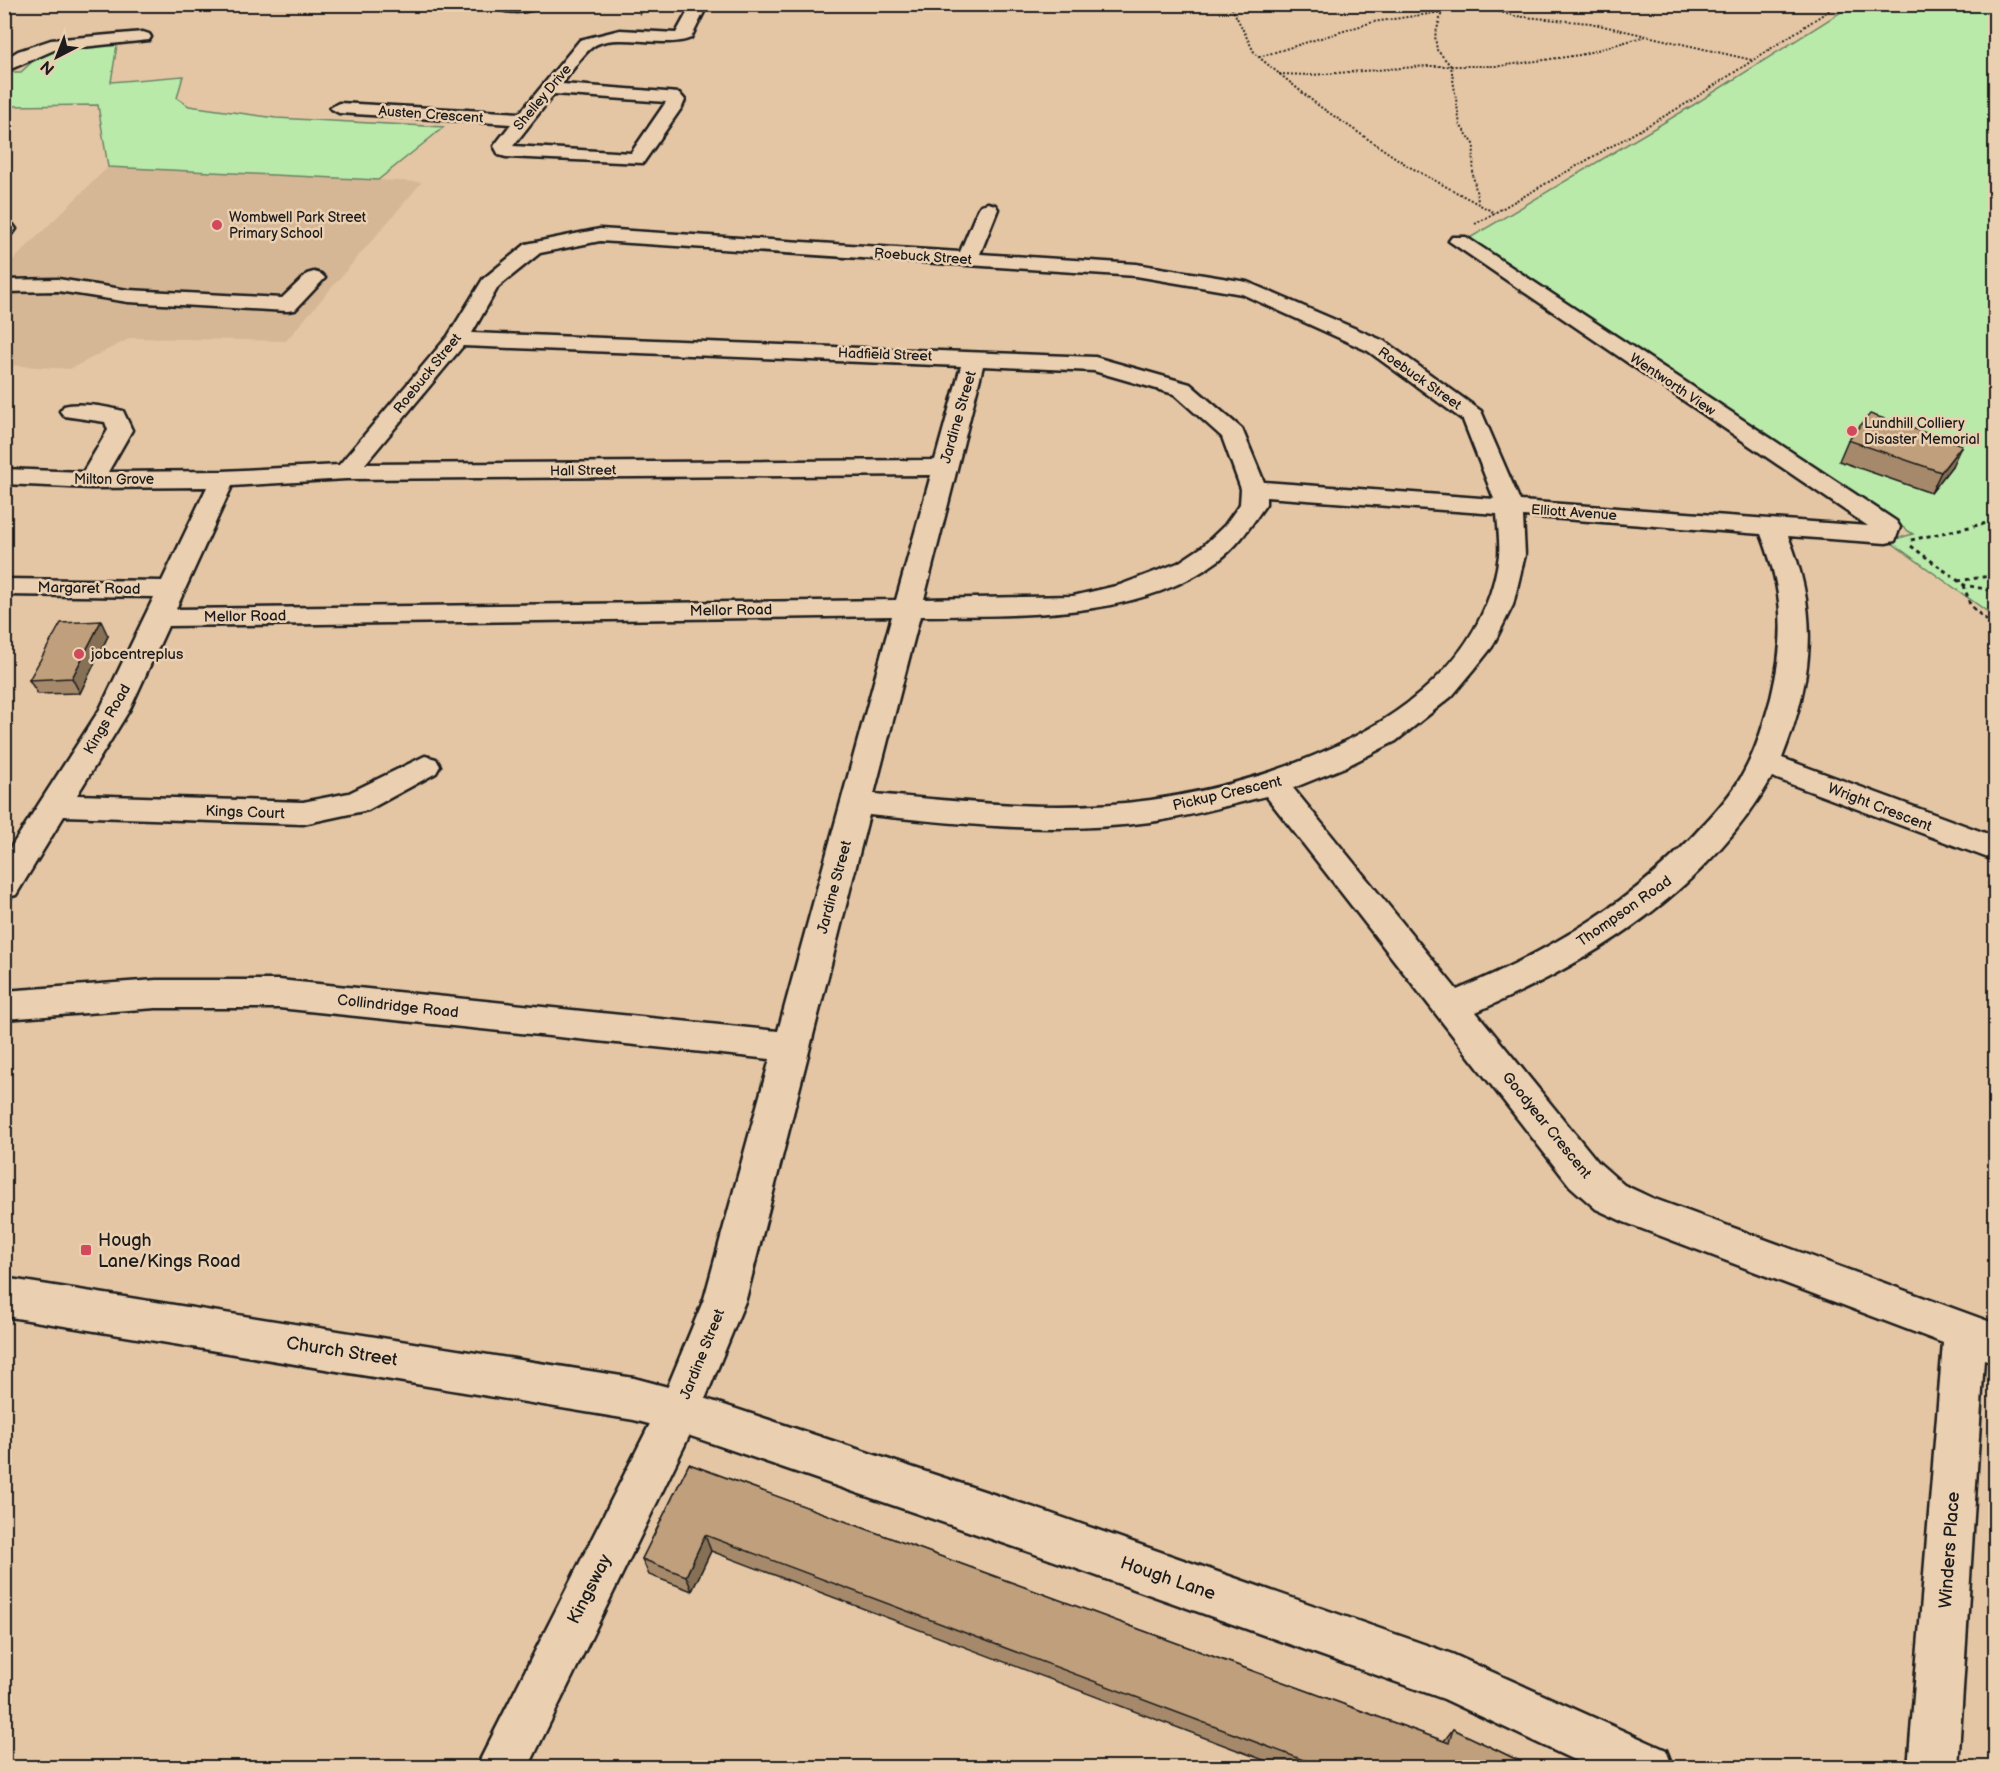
<svg xmlns="http://www.w3.org/2000/svg" width="2000" height="1772" font-family="'Balsamiq Sans',sans-serif">
  <style>
    .built { fill: #d5b796 }
    .green { fill: #b9eaaa; stroke: #6a8363; stroke-width: 1.5 }
    .lines { fill: none; stroke-linecap: round; stroke-linejoin: round }
    .minor-casing { stroke: #1c1c1c; stroke-width: 5 }
    .major-casing { stroke: #1c1c1c; stroke-width: 5 }
    .path-far1 { stroke: #1c1c1c; stroke-width: 2; stroke-dasharray: 2 2; stroke-linecap: butt }
    .path { stroke: #1c1c1c; stroke-width: 3; stroke-dasharray: 4 4; stroke-linecap: butt }
    .minor { fill: #eacfb1; fill-rule: evenodd }
    .major { fill: #eacfb1; fill-rule: evenodd }
    .wall { fill: #a5896a; stroke: #1c1c1c; stroke-width: 1.5 }
    .shaded-wall { fill: #866f56; stroke: #1c1c1c; stroke-width: 1.5 }
    .building { fill: #c09f7b; stroke: #1c1c1c; stroke-width: 1.5 }
    .poi-dot { fill: #d1495b; stroke: #eacfb1; stroke-width: 2 }
    .labels { text-anchor: middle; stroke-width: 5; stroke-linejoin: round; paint-order: stroke }
    .far-street-label { font-size: 14px; fill: #1c1c1c; stroke: #eacfb1 }
    .far-poi-label { font-size: 14px; fill: #1c1c1c; stroke: #eacfb1; text-anchor: start }
    .street-label { font-size: 15px; fill: #1c1c1c; stroke: #eacfb1 }
    .poi-label { font-size: 15px; fill: #1c1c1c; stroke: #eacfb1; text-anchor: start }
    .near-poi-label { font-size: 18px; fill: #1c1c1c; stroke: #eacfb1; text-anchor: start }
    .near-street-label { font-size: 18px; fill: #1c1c1c; stroke: #eacfb1 }
  </style>
  <rect width="100%" height="100%" fill="#e4c6a5"/>
  <filter id="ink" filterUnits="userSpaceOnUse"><feTurbulence type="fractalNoise" baseFrequency=".0167" numOctaves="2"/><feDisplacementMap in="SourceGraphic" scale="12" xChannelSelector="R" yChannelSelector="G"/><feConvolveMatrix kernelMatrix="1 2 1 2 8 2 1 2 1" color-interpolation-filters="sRGB"/></filter>
  <g filter="url(#ink)">
    <!-- built -->
    <path class="built" d="M108,167l314,15 -136,159 -155,-3 -61,31 -65,-4v-97z"/>
    <!-- green -->
    <path class="green" d="M1852,5h143v612l-106,-76 24,-7 -445,-295 227,-135z
      M117,45l-6,37 72,-6 -6,22 12,8 87,12 168,9 -66,53 -270,-13 -10,-62 -93,1 -1,-34h17l27,-25z"/>
    <g class="lines">
      <defs>
        <path id="minor" d="M489,4h53c-11,11 -42,10 -53,0z
          M692,4h16l-17,34c-27,12 -79,-8 -100,10 -11,9 -20,25 -29,36l117,9 6,7 -3,7 -39,56 -137,-6 -7,-2 -5,-9 17,-22 -172,-11 -9,-5 9,-5 181,10 60,-73 40,-10 56,3zM554,94l112,8 -35,51 -118,-7z
          M143,32l6,2 2,3 -2,3 -95,10 -50,22v-12l14,-9 33,-11z
          M988,203l7,2 3,4 -18,45 156,10 111,18 137,59 97,70 39,90 348,25 -419,-285 3,-4h14l430,284 4,6 -5,14 -9,2 -98,-7c32,78 25,144 -6,222l214,79v24l-224,-84c-65,114 -179,184 -296,235l122,150 26,23 28,13 344,126v39l-12,-4 -26,409h-50l35,-425 -319,-121 -28,-13 -26,-23 -304,-390c-38,9 -77,21 -116,26 -94,13 -188,2 -281,-7l-123,484 -52,127 -166,342h-52l187,-370 41,-99 66,-240 -491,-51h-123l-152,11v-28l152,-11h123l499,51 114,-415 -724,10 -38,83 -53,86 226,7 46,-9 76,-37 11,3 4,7 -4,7 -68,37 -65,14 -239,-8 -48,79 -12,3v-40l96,-149 54,-112 -150,-2v-16l158,2 45,-94 -116,1 -87,-4v-15l79,3 25,-42 -3,-8 -41,-6 -4,-5 4,-5c17,-4 42,1 59,5l9,19 -24,42 115,-1 116,-6 109,-129 35,-57 43,-35 74,-15 360,23 18,-43 3,-4zM600,241l536,35 106,18 126,57 95,69 31,79 -230,-17 -22,-53 -52,-45 -95,-27 -623,-24 26,-46 42,-34zM463,346l498,20 -26,94 -570,4zM983,366l111,5 80,23 48,43 19,52 -1,15 -15,21 -23,22 -24,16 -58,22 -47,11 -149,3zM931,475l-35,125 -720,9 56,-123 114,-7zM1266,497l231,17c1,14 3,28 2,41 -20,158 -213,225 -348,245 -92,13 -185,2 -277,-6l46,-178c96,-1 218,5 299,-56 20,-15 33,-36 47,-56zM1523,516l238,18c23,59 25,102 10,164 -7,24 -14,50 -26,72 -10,20 -26,38 -41,54 -67,76 -154,127 -247,166l-164,-202 52,-21 51,-26 56,-45 21,-25 19,-24 21,-42 12,-50z
          M4,223l9,2 3,4 -3,4 -9,3z
          M314,272l7,2 4,4 -30,32 -8,1 -159,-9 -70,-11 -54,1v-12l54,-1 70,11 154,8 25,-24z"/>
        <path id="major" d="M4,1278l630,100 45,12 356,118 417,146 214,96 7,18h-82l-147,-69 -409,-145 -356,-122 -45,-12 -630,-104z"/>
      </defs>
      <!-- minor casing -->
      <use href="#minor" class="minor-casing"/>
      <!-- major casing -->
      <use href="#major" class="major-casing"/>
      <!-- path-far1 -->
      <path class="path-far1" d="M1230,4l25,50 64,52 89,60 87,47
        M1404,4l41,6 36,-4 33,10 76,7 162,37
        M1453,4l-11,8 -7,24 2,14 14,16 9,59 14,19 -1,31 5,26
        M639,14l14,-10
        M1259,57l114,-35 69,-10
        M1279,74l32,1 117,-9h72l80,-11 66,-19
        M1475,224l214,-122 150,-98"/>
      <!-- path -->
      <path class="path" d="M1911,540l85,-19
        M1911,546l53,39 32,6
        M1958,581l38,-6
        M1964,585l6,20 26,24"/>
      <!-- minor -->
      <use href="#minor" class="minor"/>
      <!-- major -->
      <use href="#major" class="major"/>
    </g>
    <!-- wall -->
    <path class="wall" d="M1848,440l104,26 -21,27 -92,-32z
      M108,636l-28,57 -42,1 -9,-14z
      M689,1464l755,277 9,-12 79,38h-250l-571,-216 -19,40 -43,-16 -7,-16z"/>
    <!-- shaded-wall -->
    <path class="shaded-wall" d="M1962,445l-10,21 -21,27 10,-21z
      M101,621l7,15 -28,57 -8,-15z
      M705,1535l6,16 -19,40 -6,-15z"/>
    <!-- building -->
    <path class="building" d="M1870,414l92,31 -21,27 -93,-32z
      M101,621l-29,57 -43,2 32,-57z
      M689,1464l760,279 4,-14 79,38h-210l-617,-232 -19,41 -44,-17z"/>
  </g>
  <!-- markers -->
  <g class="poi-dot">
    <circle cx="217" cy="225" r="6"/>
    <circle cx="1852" cy="431" r="6"/>
    <circle cx="79" cy="654" r="6"/>
    <rect x="80" y="1244" width="12" height="12" rx="3"/>
  </g>
  <g class="labels">
    <!-- far-street labels -->
    <g class="far-street-label">
      <text transform="translate(542 97) rotate(-50)" y="5">Shelley Drive</text>
      <text transform="translate(431 114) rotate(4)" y="5">Austen Crescent</text>
      <text transform="translate(923 256) rotate(4)" y="5">Roebuck Street</text>
      <text transform="translate(885 354) rotate(2)" y="5">Hadfield Street</text>
      <text transform="translate(427 373) rotate(-51)" y="5">Roebuck Street</text>
      <text transform="translate(1420 378) rotate(35)" y="5">Roebuck Street</text>
      <text transform="translate(1673 384) rotate(34)" y="5">Wentworth View</text>
      <text transform="translate(583 470) rotate(-1)" y="5">Hall Street</text>
      <text x="114" y="484">Milton Grove</text>
      <text transform="translate(1574 512) rotate(4)" y="5">Elliott Avenue</text>
    </g>
    <!-- far-poi labels -->
    <g class="far-poi-label">
      <text x="229" y="222">Wombwell Park Street<tspan x="229" dy="16">Primary School</tspan></text>
      <text x="1864" y="428">Lundhill Colliery<tspan x="1864" dy="16">Disaster Memorial</tspan></text>
    </g>
    <!-- street labels -->
    <g class="street-label">
      <text transform="translate(958 417) rotate(-74)" y="5">Jardine Street</text>
      <text transform="translate(89 588) rotate(1)" y="5">Margaret Road</text>
      <text transform="translate(731 610) rotate(-1)" y="5">Mellor Road</text>
      <text transform="translate(245 616) rotate(-1)" y="5">Mellor Road</text>
      <text transform="translate(107 719) rotate(-60)" y="5">Kings Road</text>
      <text transform="translate(1227 793) rotate(-13)" y="5">Pickup Crescent</text>
      <text transform="translate(1880 807) rotate(21)" y="5">Wright Crescent</text>
      <text transform="translate(245 812) rotate(2)" y="5">Kings Court</text>
      <text transform="translate(834 887) rotate(-75)" y="5">Jardine Street</text>
      <text transform="translate(1624 911) rotate(-35)" y="5">Thompson Road</text>
      <text transform="translate(398 1006) rotate(6)" y="5">Collindridge Road</text>
      <text transform="translate(1547 1125) rotate(51)" y="5">Goodyear Crescent</text>
      <text transform="translate(702 1354) rotate(-68)" y="5">Jardine Street</text>
    </g>
    <!-- poi labels -->
    <g class="poi-label">
      <text x="91" y="659">jobcentreplus</text>
    </g>
    <!-- near-poi labels -->
    <g class="near-poi-label">
      <text x="98" y="1246">Hough<tspan x="98" dy="21">Lane/Kings Road</tspan></text>
    </g>
    <!-- near-street labels -->
    <g class="near-street-label">
      <text transform="translate(342 1351) rotate(9)" y="6">Church Street</text>
      <text transform="translate(1949 1550) rotate(-86)" y="6">Winders Place</text>
      <text transform="translate(1168 1578) rotate(19)" y="6">Hough Lane</text>
      <text transform="translate(589 1589) rotate(-63)" y="6">Kingsway</text>
    </g>
  </g>
  <!-- margin -->
  <rect width="2000" height="1772" fill="none" stroke="#eacfb1" stroke-width="24"/>
  <rect x="12" y="12" width="1976" height="1748" fill="none" stroke="#1c1c1c" stroke-width="2" filter="url(#ink)"/>
  <!-- north arrow -->
  <g transform="translate(57 57) rotate(222)" stroke="#eacfb1" stroke-width="4.5" paint-order="stroke">
  <path d="M0-4.5L10 22L0 15L-10 22Z" fill="#1c1c1c"/>
  <text y="-9" font-size="16" font-weight="bold" text-anchor="middle" fill="#1c1c1c">N</text>
  </g>
</svg>
